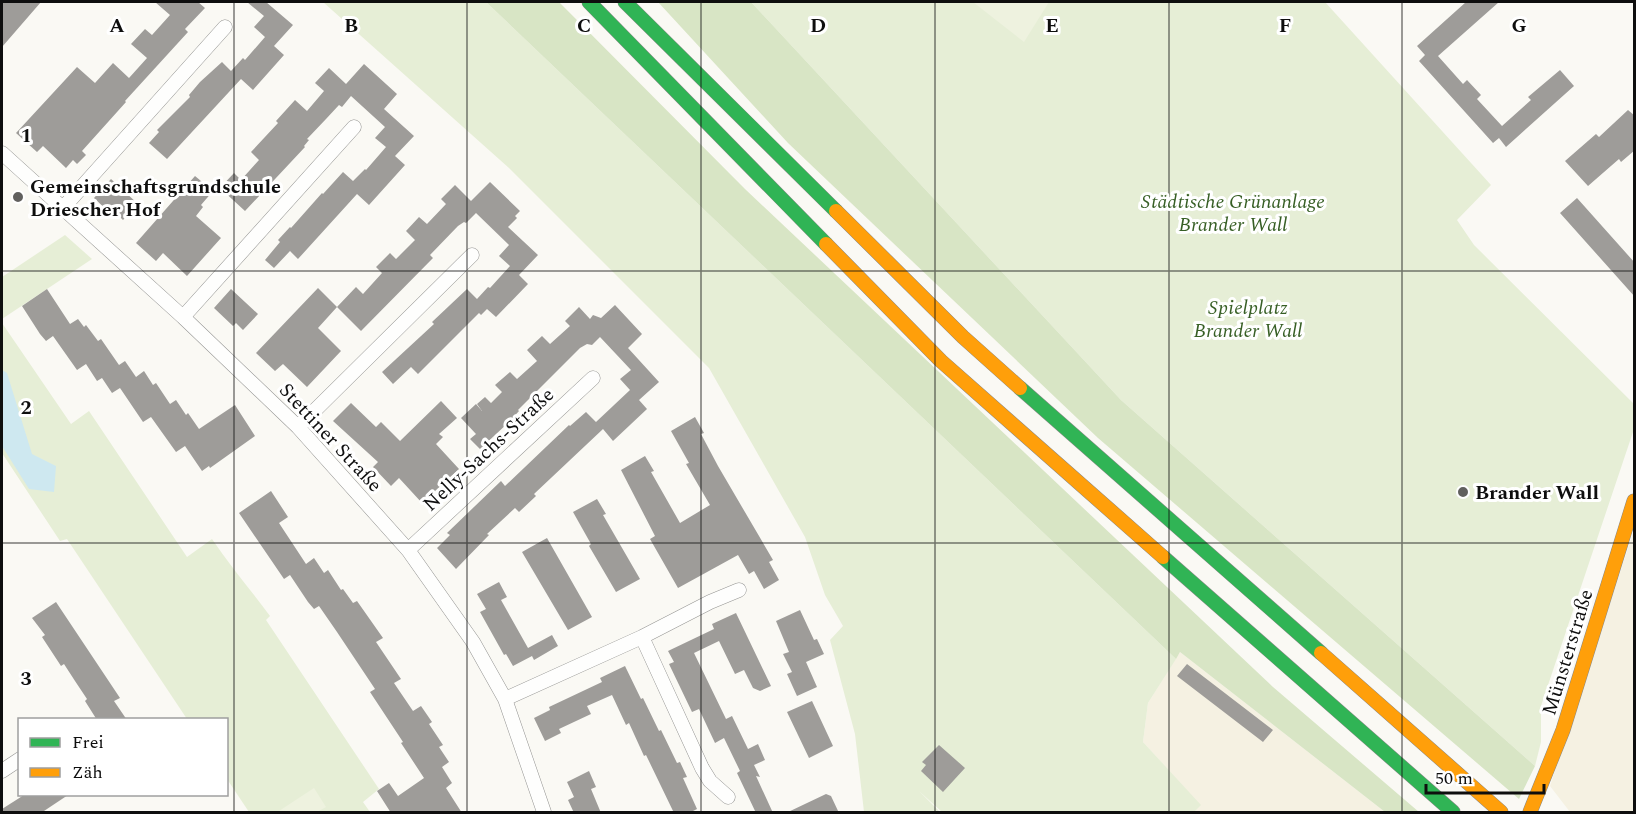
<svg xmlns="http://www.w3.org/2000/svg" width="1636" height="814" font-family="Spectral,serif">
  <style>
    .farmland { fill: #f5f1e2 }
    .green { fill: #e6eed6 }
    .forest { fill: #d8e5c5 }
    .pitch { fill: #eef2df }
    .water { fill: #cee8f0 }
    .building { fill: #9e9c99 }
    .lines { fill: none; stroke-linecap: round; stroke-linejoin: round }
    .street-casing { stroke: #949492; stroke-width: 15 }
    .fast-casing { stroke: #8b8a88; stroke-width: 15 }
    .slow-casing { stroke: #8b8a88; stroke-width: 15 }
    .street { stroke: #fefefd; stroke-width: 14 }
    .fast { stroke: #30b455; stroke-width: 14 }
    .slow { stroke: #ff9f0a; stroke-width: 14 }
    .grid { fill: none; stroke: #0e0e0e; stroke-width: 1.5; stroke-opacity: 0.55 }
    .poi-dot { fill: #61605e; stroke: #fff; stroke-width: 2 }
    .labels { text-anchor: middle; stroke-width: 6; stroke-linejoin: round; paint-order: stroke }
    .poi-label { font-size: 20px; font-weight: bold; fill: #0e0e0e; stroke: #fff; text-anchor: start }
    .park-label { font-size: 20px; font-style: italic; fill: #375f25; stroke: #fff }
    .street-label { font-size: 20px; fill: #0e0e0e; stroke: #fff }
    .grid-label { font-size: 20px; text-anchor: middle; font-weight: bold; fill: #0e0e0e; stroke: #fff; stroke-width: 6; stroke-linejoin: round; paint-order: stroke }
  </style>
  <rect width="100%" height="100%" fill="#faf9f4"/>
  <!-- farmland -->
  <path class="farmland" d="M1634,530v282h-64l-20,-26z
    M1180,652l205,160h-191l6,-7 -57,-63 5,-39z"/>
  <!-- green -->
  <path class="green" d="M323,2h163l690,657 -28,44 -5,39 58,63 -7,7h-252l-23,-21 21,21h-76l-9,-78 -25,-94 13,-14 -18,-31 -20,-58 -96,-169 -200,-200z
    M751,2h574l166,183 -34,35 17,25 160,159v25l-93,277v36l-6,24 -414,-366z
    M65,235l27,24 -90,60v-42z
    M2,323l69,101 18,-13 98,146 25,-18c18,27 39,51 58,77l-4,4 113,169 -16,13 7,10h-121l-22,-33 -1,-59 -39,-1 -120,-180 -7,2 -58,-88z"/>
  <!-- forest -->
  <path class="forest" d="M486,2h73l186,187 528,498 146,125h-34l-205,-160 -4,7z
    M658,2h93l370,398 414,366 -16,33 -421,-361 -310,-295z"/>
  <!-- pitch -->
  <path class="pitch" d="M973,2h76l-25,40z
    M314,788l12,19 -9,5h-37l-1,-1z"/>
  <!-- water -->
  <path class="water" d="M2,370l5,3 25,81 24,12 -2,26 -25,-3 -27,-43z"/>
  <!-- building -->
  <path class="building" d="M2,2h39l-39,45z
    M155,2h43l7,6 -20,21 3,3 -63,69 1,1 -44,49 4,4 -9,9 -4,-4 -7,8 -23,-22 -6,6 -21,-19 61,-66 18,16 18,-20 16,15 18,-20 -16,-14 14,-15 7,6 18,-20z
    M247,2h19l27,23 -19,21 10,9 -31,35 -12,-11 -74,80 -18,-16 10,-11 -2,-2 33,-33 -1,-2 11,-13 22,-20 9,9 12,-13 2,2 20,-23 -11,-10 10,-11z
    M1466,2h33l-61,54 25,28 4,-4 14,15 -4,4 25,27 29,-26 -3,-3 32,-27 14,16 -68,61 -7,-9 -6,5 -74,-82 6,-6 -8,-9z
    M364,64l33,30 -13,15 30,27 -19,20 10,9 -36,40 -12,-11 -59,65 -8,-8 -16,17 -9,-8 15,-18 -2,-2 12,-13 1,1 31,-35 1,1 20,-22 10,9 12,-12 1,1 20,-23 -11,-9 10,-11 -34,-31 -9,11 -3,-2 -13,14 -19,20 2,1 -5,6 1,1 -60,64 -25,-23 14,-15 7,7 18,-20 -8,-8 27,-29 -2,-2 19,-21 12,11 17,-20 -9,-8 14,-15 17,16z
    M1628,110l7,6v34l-14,12 -2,-3 -31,27 -23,-25 31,-27 3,3z
    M195,176l18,15 -12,14 2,2 -7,9 25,22 -34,38 -24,-23 -7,8 -20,-18z
    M111,179l27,25 -15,16 -7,-7 -3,3 -19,-18z
    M490,182l30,29 -5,5 2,2 -9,9 30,28 -19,20 9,9 -32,33 -9,-8 -6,6 -2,-2 -61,61 -7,-7 -18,17 -11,-12 52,-48 -2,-2 35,-33 10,10 11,-12 2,1 20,-22 -11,-10 10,-11 -33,-32 -10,10 -2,-1 -6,4 -28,29 3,3 -72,73 -24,-24 19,-20 7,7 19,-21 -6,-6 14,-14 6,6 19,-19 -9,-9 13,-14 8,7 19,-20 -5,-5 14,-14 16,16z
    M1577,198l58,65v34l-75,-84z
    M318,288l19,19 -19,21 23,23 -34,36 -24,-23 -8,7 -19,-18z
    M47,289l23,35 8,-5 6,8 2,-2 12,16 3,-2 18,26 6,-4 11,16 8,-6 9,14 3,-2 14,21 6,-4 10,15 2,-2 11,16 36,-24 20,31 -45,32 -1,-2 -7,5 -17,-25 -9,6 -25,-35 -8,5 -23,-34 -8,5 -10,-15 -5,3 -11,-17 -9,6 -24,-34 -7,5 -6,-7 -18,-28z
    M231,289l27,25 -15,16 -7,-7 -3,3 -19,-18z
    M615,305l27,29 -14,14 31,34 -20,18 8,9 -34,32 -10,-12 -69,65 2,2 -17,16 -4,-4 -28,26 2,1 -33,34 -19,-21 13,-13 -3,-2 54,-52 4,5 64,-61 1,1 16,-14 10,10 34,-32 -10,-11 11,-9 -31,-33 -8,8 -5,-1 -7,4 -62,62 1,1 -10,11 -29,27 -10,-10 6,-5 -15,-16 15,-14 6,7 -5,-7 8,-7 6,6 11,-11 -7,-7 15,-13 7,7 20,-18 -10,-11 15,-14 8,8 20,-18 -5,-5 14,-14 11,12 3,-4 8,3z
    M441,401l16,17 -18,16 4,3 -7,7 23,25 -37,34 -23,-25 -8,8 -18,-19 5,-5 -45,-41 18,-18 25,24 5,-5 19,19z
    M695,417l9,16 -3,1 17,32 55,94 -4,2 10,18 -15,9 -10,-18 -5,3 -11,-19 -60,33 -28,-49 5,-3 -34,-66 24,-14 9,15 -3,1 29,51 30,-18 -24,-41 3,-1 -18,-32z
    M271,491l17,26 -9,6 27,41 8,-6 10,15 4,-3 13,20 2,-1 10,14 4,-2 26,37 -7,4 25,37 -7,4 19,28 8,-5 11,16 -3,2 14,21 -4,2 10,15 -7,5 10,16 -6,5 16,25h-71l-14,-22 12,-8 9,13 26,-18 -23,-35 2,-1 -33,-50 5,-3 -38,-57 -18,-26 -5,3 -6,-7 -18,-27 -6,4 -45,-66z
    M597,499l9,15 -3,1 37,64 -24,13 -27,-46 2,-2 -18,-32z
    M547,538l45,79 -24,13 -46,-78z
    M499,582l8,15 -6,3 27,48 24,-13 6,11 -24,14 -2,-4 -19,10 -7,-12 -2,1 -24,-43 6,-3 -9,-15z
    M56,602l64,96 -6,3 13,19h-30l-12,-19 2,-2 -12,-18 -11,-17 -3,2 -19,-29 3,-2 -13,-17z
    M800,610l14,30 3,-1 7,15 -18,8 11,25 -20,9 -10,-22 5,-2 -9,-18 6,-2 -13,-31z
    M736,613l35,73 -11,5 -7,-3 -9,-18 -9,4 -16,-33 -25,12 32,66 6,-3 16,33 10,-5 7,16 -11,5 6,12 -4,-1 17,37h-17l-19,-40 3,-2 -16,-33 -9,5 -16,-34 -7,3 -23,-48 5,-2 -6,-11 46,-22 -2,-5z
    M1187,664l86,66 -10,12 -86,-66z
    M625,666l16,33 2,-1 16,33 2,-1 16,33 3,-1 7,15 -4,1 14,31 -8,4h-15l-28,-58 -2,1 -15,-33 -3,2 -14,-30 -25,11 4,8 -32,15 2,4 -16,8 -11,-23 16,-8 -1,-3 53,-25 -2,-4z
    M812,701l21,45 -24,12 -22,-46z
    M939,745l26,23 -22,24 -22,-21 5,-6 -4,-3z
    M589,771l7,16 -5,2 10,24h-27l-6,-13 6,-3 -7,-15z
    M826,794l5,2 8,17h-53z
    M24,795h44l-27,18h-39v-4z"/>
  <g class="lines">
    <defs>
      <path id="street" d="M2,153l181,164 115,110 110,123 65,92 32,57 39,113
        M63,208l162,-181
        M183,317l171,-190
        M298,427l174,-172
        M408,550l185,-172
        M642,637l60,131 8,13 18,16
        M505,699l137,-62 68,-35 29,-12
        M2,771l18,-12"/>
      <path id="fast" d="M589,2l237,242
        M625,2l211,209
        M1020,388l301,265
        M1163,557l290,255"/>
      <path id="slow" d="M836,211l127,126 57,51
        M826,244l115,117 222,196
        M1321,653l180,159
        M1530,812l33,-82 71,-229"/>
    </defs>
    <!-- street casing -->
    <use href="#street" class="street-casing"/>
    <!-- fast casing -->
    <use href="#fast" class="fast-casing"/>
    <!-- slow casing -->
    <use href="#slow" class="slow-casing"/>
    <!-- street -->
    <use href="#street" class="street"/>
    <!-- fast -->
    <use href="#fast" class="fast"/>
    <!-- slow -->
    <use href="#slow" class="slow"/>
  </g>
  <!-- grid -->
  <path class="grid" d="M234,2v810M467,2v810M701,2v810M935,2v810M1169,2v810M1402,2v810M2,271h1632M2,543h1632"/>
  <!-- markers -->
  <g class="poi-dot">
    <circle cx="18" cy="197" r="6"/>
    <circle cx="1463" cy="492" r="6"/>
  </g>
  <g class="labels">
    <!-- poi labels -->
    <g class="poi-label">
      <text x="30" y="193">Gemeinschaftsgrundschule<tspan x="30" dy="23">Driescher Hof</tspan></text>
      <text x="1475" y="499">Brander Wall</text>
    </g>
    <!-- park labels -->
    <g class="park-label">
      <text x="1233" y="208">Städtische Grünanlage<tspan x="1233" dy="23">Brander Wall</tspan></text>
      <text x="1248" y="314">Spielplatz<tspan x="1248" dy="23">Brander Wall</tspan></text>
    </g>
    <!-- street labels -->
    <g class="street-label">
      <text transform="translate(331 437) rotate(47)" y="7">Stettiner Straße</text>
      <text transform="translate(488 449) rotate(-43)" y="7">Nelly-Sachs-Straße</text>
      <text transform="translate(1567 652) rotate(-73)" y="7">Münsterstraße</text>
    </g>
  </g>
  <g class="grid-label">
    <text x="117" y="32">A</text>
    <text x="351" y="32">B</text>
    <text x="584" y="32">C</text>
    <text x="818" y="32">D</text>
    <text x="1052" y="32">E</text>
    <text x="1285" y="32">F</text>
    <text x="1519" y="32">G</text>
    <text x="26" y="142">1</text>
    <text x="26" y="414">2</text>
    <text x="26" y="685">3</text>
  </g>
  <!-- border -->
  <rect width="1636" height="814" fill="none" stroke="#0e0e0e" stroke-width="6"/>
  <!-- legend -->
  <rect x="18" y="718" width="210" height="78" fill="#ffffff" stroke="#9f9f9f" stroke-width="1.5"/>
  <rect x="30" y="738" width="30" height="9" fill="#30b455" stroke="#9f9f9f" stroke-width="1.5"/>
  <text x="72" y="748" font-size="18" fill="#0e0e0e">Frei</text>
  <rect x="30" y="768" width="30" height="9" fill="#ff9f0a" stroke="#9f9f9f" stroke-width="1.5"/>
  <text x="72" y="778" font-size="18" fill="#0e0e0e">Zäh</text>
  <!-- scale -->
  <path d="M1426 784v9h118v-9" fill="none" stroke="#0e0e0e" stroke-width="3"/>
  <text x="1435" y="784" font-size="18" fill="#0e0e0e" stroke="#ffffff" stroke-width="4.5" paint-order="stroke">50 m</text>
</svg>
